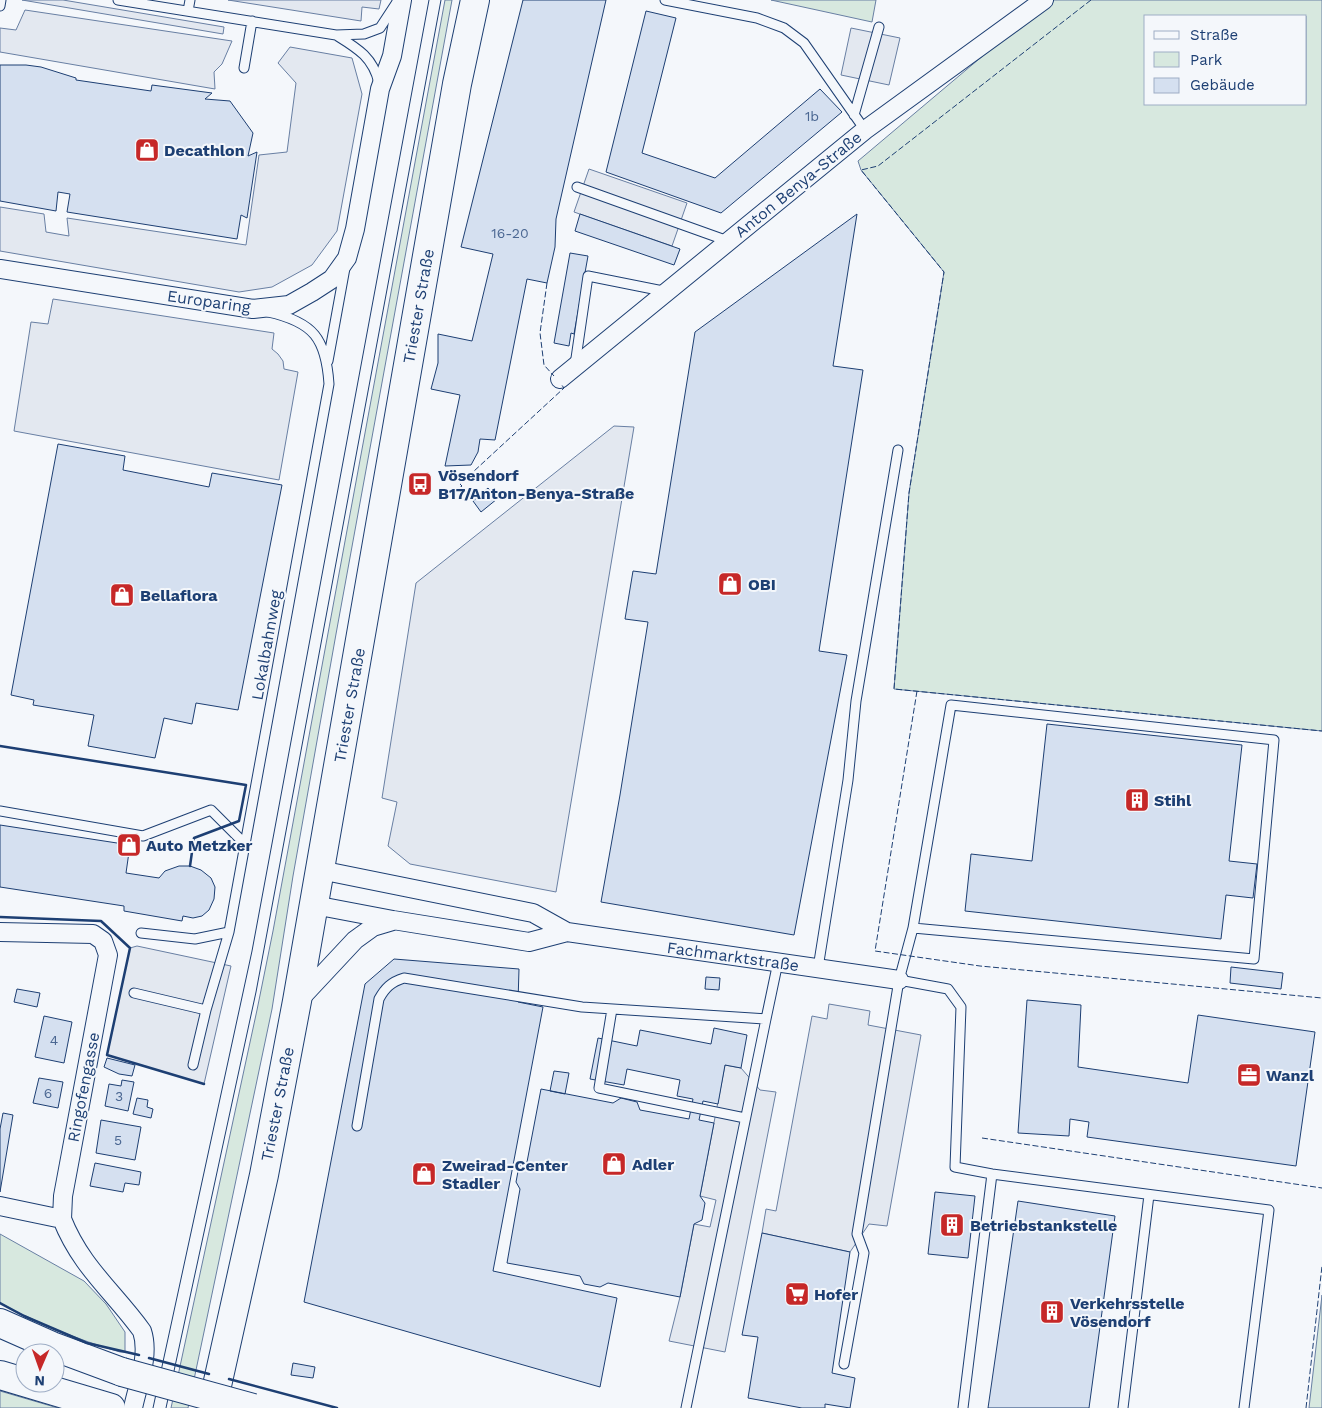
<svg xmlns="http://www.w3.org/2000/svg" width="1322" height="1408" font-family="'Work Sans',sans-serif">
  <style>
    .green { fill: #d7e8df; stroke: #687fa3; fill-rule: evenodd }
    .parking { fill: #e3e8f0; stroke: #687fa3 }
    .building { fill: #d5e0f0; stroke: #1d3f73 }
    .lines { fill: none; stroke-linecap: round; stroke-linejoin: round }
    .lane-casing { stroke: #1d3f73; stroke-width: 11 }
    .street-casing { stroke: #1d3f73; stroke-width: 20 }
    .primary-casing { stroke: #1d3f73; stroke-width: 30 }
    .highway-casing { stroke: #1d3f73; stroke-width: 30 }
    .lane { stroke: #f4f7fb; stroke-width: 9 }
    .street { stroke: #f4f7fb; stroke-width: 18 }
    .primary { stroke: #f4f7fb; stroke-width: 28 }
    .highway { stroke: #f4f7fb; stroke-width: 28 }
    .tram { stroke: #1d3f73; stroke-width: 1 }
    .highway-bridge-casing { stroke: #1d3f73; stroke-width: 30; stroke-linecap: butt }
    .highway-bridge { stroke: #f4f7fb; stroke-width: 28 }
    .fence { stroke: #1d3f73; stroke-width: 1; stroke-dasharray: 6 2.5; stroke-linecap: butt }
    .wall { stroke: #1d3f73; stroke-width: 2.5 }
    .labels { text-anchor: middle; stroke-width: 4; stroke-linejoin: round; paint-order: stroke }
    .number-label { font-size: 14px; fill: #4b6792 }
    .poi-label { font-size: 16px; font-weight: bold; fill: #1d3f73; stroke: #f4f7fb; text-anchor: start }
    .street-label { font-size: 16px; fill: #1d3f73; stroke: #f4f7fb }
  </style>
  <rect width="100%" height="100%" fill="#f4f7fb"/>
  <!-- green -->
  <path class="green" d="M445,0h7l-116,634 -43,242 -21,133 -84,399h-17l86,-398 16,-79z
    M771,0h105l-4,22z
    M1054,0h268v731l-428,-42 15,-196 35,-221 -83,-102 -3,-9 127,-107zM1146,16h160v88h-160z
    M0,1234l84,47 22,23 19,28v20h-5c-42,-12 -82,-29 -120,-49z
    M1322,1295v113h-13z
    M0,1391l58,17h-58z"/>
  <!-- parking -->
  <path class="parking" d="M22,0h41l161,27 -1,7z
    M228,0h153l-2,9 -17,-2 -1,14z
    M25,10l207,31 -10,23 -8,8 1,17 -215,-37v-24l16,2z
    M851,28l49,10 -11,47 -48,-10z
    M290,47l62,11 10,36 -25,137 -25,34 -40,22 -33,5 -239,-41v-44l44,7 2,18 23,4 -2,-18 179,27 13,-90 28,-3 9,-69 -18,-20z
    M589,169l98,34 -15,43 -98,-34z
    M53,299l221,34 -2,16 6,5 5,7 1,8 14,3 -19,108 -265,-49 17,-109 17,2z
    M614,426l20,1 -78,465 -146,-28 -22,-18 9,-44 -15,-4 34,-215z
    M137,946l94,20 -27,118 -97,-29 23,-107z
    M829,1004l41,7 -2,14 53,10 -34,191 -18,-2 -19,28 -88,-19 4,-24 10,2 36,-195 15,3z
    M725,1065l16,3 19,22 16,2 -51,260 -56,-11 11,-44 14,-73 16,3 6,-27 -16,-4z"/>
  <!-- building -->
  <path class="building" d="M523,0h83l-50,219 -1,28 -8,36 -20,-4 -32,161 -15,-1 -2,13 -7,13 -26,1 15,-71 -29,-6 7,-26v-29l34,7 21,-87 -32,-7z
    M646,11l30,7 -34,135 73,25 105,-89 22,23 -121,101 -115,-41z
    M0,65h26l15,2 35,11v2l75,11 1,-6 60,8 -7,6 25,2 23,32 -5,23 9,-4 -10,66 -6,-3 -4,24 -170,-27 3,-18 -12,-2 -2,19 -56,-10z
    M580,214l100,35 -6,16 -99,-34z
    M857,214l-24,152 30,4 -44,281 28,4 -53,280 -193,-33 19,-107 28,-173 -23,-3 8,-48 23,3 39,-242z
    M570,253l18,3 -14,78 -3,-1 -2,13 -15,-3z
    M58,444l67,12 -2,14 86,17 3,-14 70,12 -44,225 -42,-7 -4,21 -28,-6 -9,40 -67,-12 6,-31 -61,-10 1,-5 -23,-5z
    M488,488l9,11 -16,13 -8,-11z
    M1047,724l195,21 -13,116 28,3 -4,34 -27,-3 -5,44 -256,-28 6,-57 61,7z
    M0,825l130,20 -4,28 33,5 6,-7 14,-5h11l11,4 10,8 4,9 -1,12 -5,11 -7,6 -9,2 -10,-2 -1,5 -58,-10v-5l-124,-19z
    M394,959l125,10 -1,33 25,5 -50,264 124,27 -17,89 -296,-85 61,-318z
    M1231,967l52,6 -2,16 -51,-6z
    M706,977l14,1 -1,12 -14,-1z
    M17,989l23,4 -3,14 -23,-5z
    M1027,1000l54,5 -3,62 110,16 10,-68 117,17 -19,134 -209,-29 2,-15 -19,-3 -1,17 -51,-3z
    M44,1016l28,6 -8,41 -29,-6z
    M714,1028l33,7 -6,33 -16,-3 -7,39 -15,-3 -4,19 15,3 -14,73 5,7 -3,17 -8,4 -14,73 -72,-14 -8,4 -16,-3 -4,-8 -73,-13 13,-74 -4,-7 3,-16 8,-4 14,-73 72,14 8,-5 16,4 3,8 49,9 4,-20 -16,-3 3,-16 -53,-11 -3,16 -34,-6 8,-41 39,8 3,-16 71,14z
    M107,1058l28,7 -3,11 -13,-2 -15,-7z
    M554,1071l15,2 -4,21 -15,-3z
    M39,1078l24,4 -5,26 -25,-5z
    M122,1080l12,2 -6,29 -23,-5 4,-22 12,2z
    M137,1098l11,2 -1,7 6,2 -2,9 -18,-4z
    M3,1113l10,2 -13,77v-63z
    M101,1120l40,7 -6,33 -39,-7z
    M95,1163l46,9 -2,13 -14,-2 -2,9 -33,-6z
    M935,1192l40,4 -7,62 -40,-4z
    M1018,1201l97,15 -26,192h-101z
    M762,1233l88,19 -18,121 23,5 -5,30 -25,-4v4h-23l-54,-10 10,-61 -16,-2z
    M293,1363l22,4 -2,11 -22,-3z"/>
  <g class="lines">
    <defs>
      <path id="lane" d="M118,0l218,35 28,-1 16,-6 17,-26
        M665,0l92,18 27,10 20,15 61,87
        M0,6l1,-6
        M188,11l2,-11
        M336,35c21,13 37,22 43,48
        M244,68l8,-47
        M854,115l25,-88
        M577,187l151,54
        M328,361l17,-93
        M575,365l13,-89 80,16
        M0,811l143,25 68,-26 34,34
        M141,933l54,6 34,-7
        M818,968l30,-188 8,-79 42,-251
        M899,980l49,9 13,18 -6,160 37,7 277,36 -25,198
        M134,993l72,17
        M612,1009l-13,79 146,30
        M766,1019l12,-57
        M193,1065l13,-55 23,-78 100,-548c-3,-45 -15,-62 -61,-72
        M357,1126l22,-127c6,-11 12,-17 25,-21l178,29 184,12 -80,389
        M844,1364l20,-111 -7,-19 42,-254 14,-52 341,31 20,-219 -323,-35 -38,223
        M963,1408l29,-234
        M1123,1408l26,-213"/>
      <path id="street" d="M0,269l253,40 36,-4 23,-13 20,-13 15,-21 8,-29 25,-140 12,-33 10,-56
        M560,379l305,-249 179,-130
        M320,870l213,43 34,19
        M314,905l79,15 136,22 38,-10 332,48
        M0,932l93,2 10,7 5,14 -45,241 -1,23
        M298,1001l57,-61 18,-13 20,-6
        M0,1206l62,13c19,48 51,72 80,112 8,24 -4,53 -9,77"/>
      <path id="primary" d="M212,1408l52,-233 33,-174 160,-917 18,-84"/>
      <path id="highway" d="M0,1323l52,23 70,26
        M0,1375l111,33"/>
    </defs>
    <!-- lane casing -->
    <use href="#lane" class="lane-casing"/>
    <!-- street casing -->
    <use href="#street" class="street-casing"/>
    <!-- primary casing -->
    <use href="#primary" class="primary-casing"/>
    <!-- highway casing -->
    <use href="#highway" class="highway-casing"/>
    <!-- lane -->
    <use href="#lane" class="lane"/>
    <!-- street -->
    <use href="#street" class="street"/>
    <!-- primary -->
    <use href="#primary" class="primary"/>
    <!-- highway -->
    <use href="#highway" class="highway"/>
    <!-- tram -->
    <path class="tram" d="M153,1408l99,-457 177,-951
      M166,1408l90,-416 185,-992"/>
    <defs>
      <path id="highway-bridge" d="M122,1372l131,36"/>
    </defs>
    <!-- highway-bridge casing -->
    <use href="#highway-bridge" class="highway-bridge-casing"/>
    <!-- highway-bridge -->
    <use href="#highway-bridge" class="highway-bridge"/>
    <!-- fence -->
    <path class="fence" d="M1091,0l-213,166 -17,4 83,102 -35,221 -15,196 428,42
      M547,283l-7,50 4,32 10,11
      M453,489l2,-1 2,2 5,-4 -2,-2 104,-96 -3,-4
      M917,691l-42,260 105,15 342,32
      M982,1138l340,50
      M1306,1408l16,-142"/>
    <!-- wall -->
    <path class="wall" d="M0,746l246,39 -7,36 -45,17 -4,28
      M0,917l101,4 29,27 -23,107 97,29
      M0,1303l24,13 63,27 52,12
      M149,1358l60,16
      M229,1379l108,29"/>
  </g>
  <!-- icons -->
  <defs>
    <symbol id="shop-square" viewBox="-11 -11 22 22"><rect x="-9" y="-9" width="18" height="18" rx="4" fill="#c62828" stroke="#f4f7fb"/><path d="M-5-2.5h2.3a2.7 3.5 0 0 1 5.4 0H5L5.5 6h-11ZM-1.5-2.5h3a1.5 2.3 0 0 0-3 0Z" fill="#fff"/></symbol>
    <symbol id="bus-square" viewBox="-11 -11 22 22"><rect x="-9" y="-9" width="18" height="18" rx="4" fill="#c62828" stroke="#f4f7fb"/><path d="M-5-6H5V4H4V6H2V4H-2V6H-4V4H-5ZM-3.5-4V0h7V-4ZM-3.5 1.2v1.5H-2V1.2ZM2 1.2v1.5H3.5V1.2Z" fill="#fff"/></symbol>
    <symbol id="building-square" viewBox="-11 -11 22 22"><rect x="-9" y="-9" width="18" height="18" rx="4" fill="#c62828" stroke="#f4f7fb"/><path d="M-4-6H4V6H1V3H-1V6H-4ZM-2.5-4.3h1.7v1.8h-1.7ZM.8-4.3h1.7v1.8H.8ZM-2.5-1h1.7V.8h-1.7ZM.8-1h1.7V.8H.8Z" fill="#fff"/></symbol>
    <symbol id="office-square" viewBox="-11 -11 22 22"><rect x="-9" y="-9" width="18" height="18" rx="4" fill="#c62828" stroke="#f4f7fb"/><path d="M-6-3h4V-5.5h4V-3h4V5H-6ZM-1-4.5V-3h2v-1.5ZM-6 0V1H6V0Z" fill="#fff"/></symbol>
    <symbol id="supermarket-square" viewBox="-11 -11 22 22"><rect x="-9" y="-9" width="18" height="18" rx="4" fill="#c62828" stroke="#f4f7fb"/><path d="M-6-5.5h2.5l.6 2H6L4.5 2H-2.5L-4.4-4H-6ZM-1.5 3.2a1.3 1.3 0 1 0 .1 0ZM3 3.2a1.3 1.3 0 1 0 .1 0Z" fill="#fff"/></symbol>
  </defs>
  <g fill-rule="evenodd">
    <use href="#shop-square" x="133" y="136" width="28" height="28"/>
    <use href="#bus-square" x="406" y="470" width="28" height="28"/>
    <use href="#shop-square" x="716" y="570" width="28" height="28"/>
    <use href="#shop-square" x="108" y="581" width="28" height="28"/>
    <use href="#building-square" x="1123" y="786" width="28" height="28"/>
    <use href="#shop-square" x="115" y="831" width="28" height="28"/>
    <use href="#office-square" x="1235" y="1061" width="28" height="28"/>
    <use href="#shop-square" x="600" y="1150" width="28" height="28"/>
    <use href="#shop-square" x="410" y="1160" width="28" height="28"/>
    <use href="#building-square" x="938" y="1211" width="28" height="28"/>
    <use href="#supermarket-square" x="783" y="1280" width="28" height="28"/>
    <use href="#building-square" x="1038" y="1298" width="28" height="28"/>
  </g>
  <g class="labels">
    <!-- number labels -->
    <g class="number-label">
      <text x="812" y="121">1b</text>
      <text x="510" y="238">16-20</text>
      <text x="54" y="1045">4</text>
      <text x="48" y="1098">6</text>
      <text x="119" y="1101">3</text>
      <text x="118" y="1145">5</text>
    </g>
    <!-- poi labels -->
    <g class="poi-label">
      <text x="164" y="156">Decathlon</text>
      <text x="438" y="481">Vösendorf<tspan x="438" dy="18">B17/Anton-Benya-Straße</tspan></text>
      <text x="748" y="590">OBI</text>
      <text x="140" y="601">Bellaflora</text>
      <text x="1154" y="806">Stihl</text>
      <text x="146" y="851">Auto Metzker</text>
      <text x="1266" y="1081">Wanzl</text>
      <text x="632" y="1170">Adler</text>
      <text x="442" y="1171">Zweirad-Center<tspan x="442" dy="18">Stadler</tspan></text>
      <text x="970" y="1231">Betriebstankstelle</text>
      <text x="814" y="1300">Hofer</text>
      <text x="1070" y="1309">Verkehrsstelle<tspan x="1070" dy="18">Vösendorf</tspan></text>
    </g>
    <!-- street labels -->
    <g class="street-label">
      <text transform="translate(798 184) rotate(-39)" y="6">Anton Benya-Straße</text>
      <text transform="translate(209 301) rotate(8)" y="6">Europaring</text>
      <text transform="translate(418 306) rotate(-80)" y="6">Triester Straße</text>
      <text transform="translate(266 645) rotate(-80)" y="6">Lokalbahnweg</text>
      <text transform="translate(349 705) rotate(-80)" y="6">Triester Straße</text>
      <text transform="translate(733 956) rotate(8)" y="6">Fachmarktstraße</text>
      <text transform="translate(83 1087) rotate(-79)" y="6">Ringofengasse</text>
      <text transform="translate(277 1104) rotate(-79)" y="6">Triester Straße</text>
    </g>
  </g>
  <!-- legend -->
  <rect x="1144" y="15" width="162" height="90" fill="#f4f7fb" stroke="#9eadc5"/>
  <rect x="1154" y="31" width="25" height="8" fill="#f4f7fb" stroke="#9eadc5"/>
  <text x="1190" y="40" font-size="15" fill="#1d3f73">Straße</text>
  <rect x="1154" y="52" width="25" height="15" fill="#d7e8df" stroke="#9eadc5"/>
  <text x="1190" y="65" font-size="15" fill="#1d3f73">Park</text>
  <rect x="1154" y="78" width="25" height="15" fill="#d5e0f0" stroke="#9eadc5"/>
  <text x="1190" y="90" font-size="15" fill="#1d3f73">Gebäude</text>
  <!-- north arrow -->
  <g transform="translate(40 1368) rotate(182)"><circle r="24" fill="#f4f7fb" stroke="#9eadc5"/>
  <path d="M0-4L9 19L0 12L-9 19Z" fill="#c62828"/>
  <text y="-8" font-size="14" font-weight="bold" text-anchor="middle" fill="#1d3f73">N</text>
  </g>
</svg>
